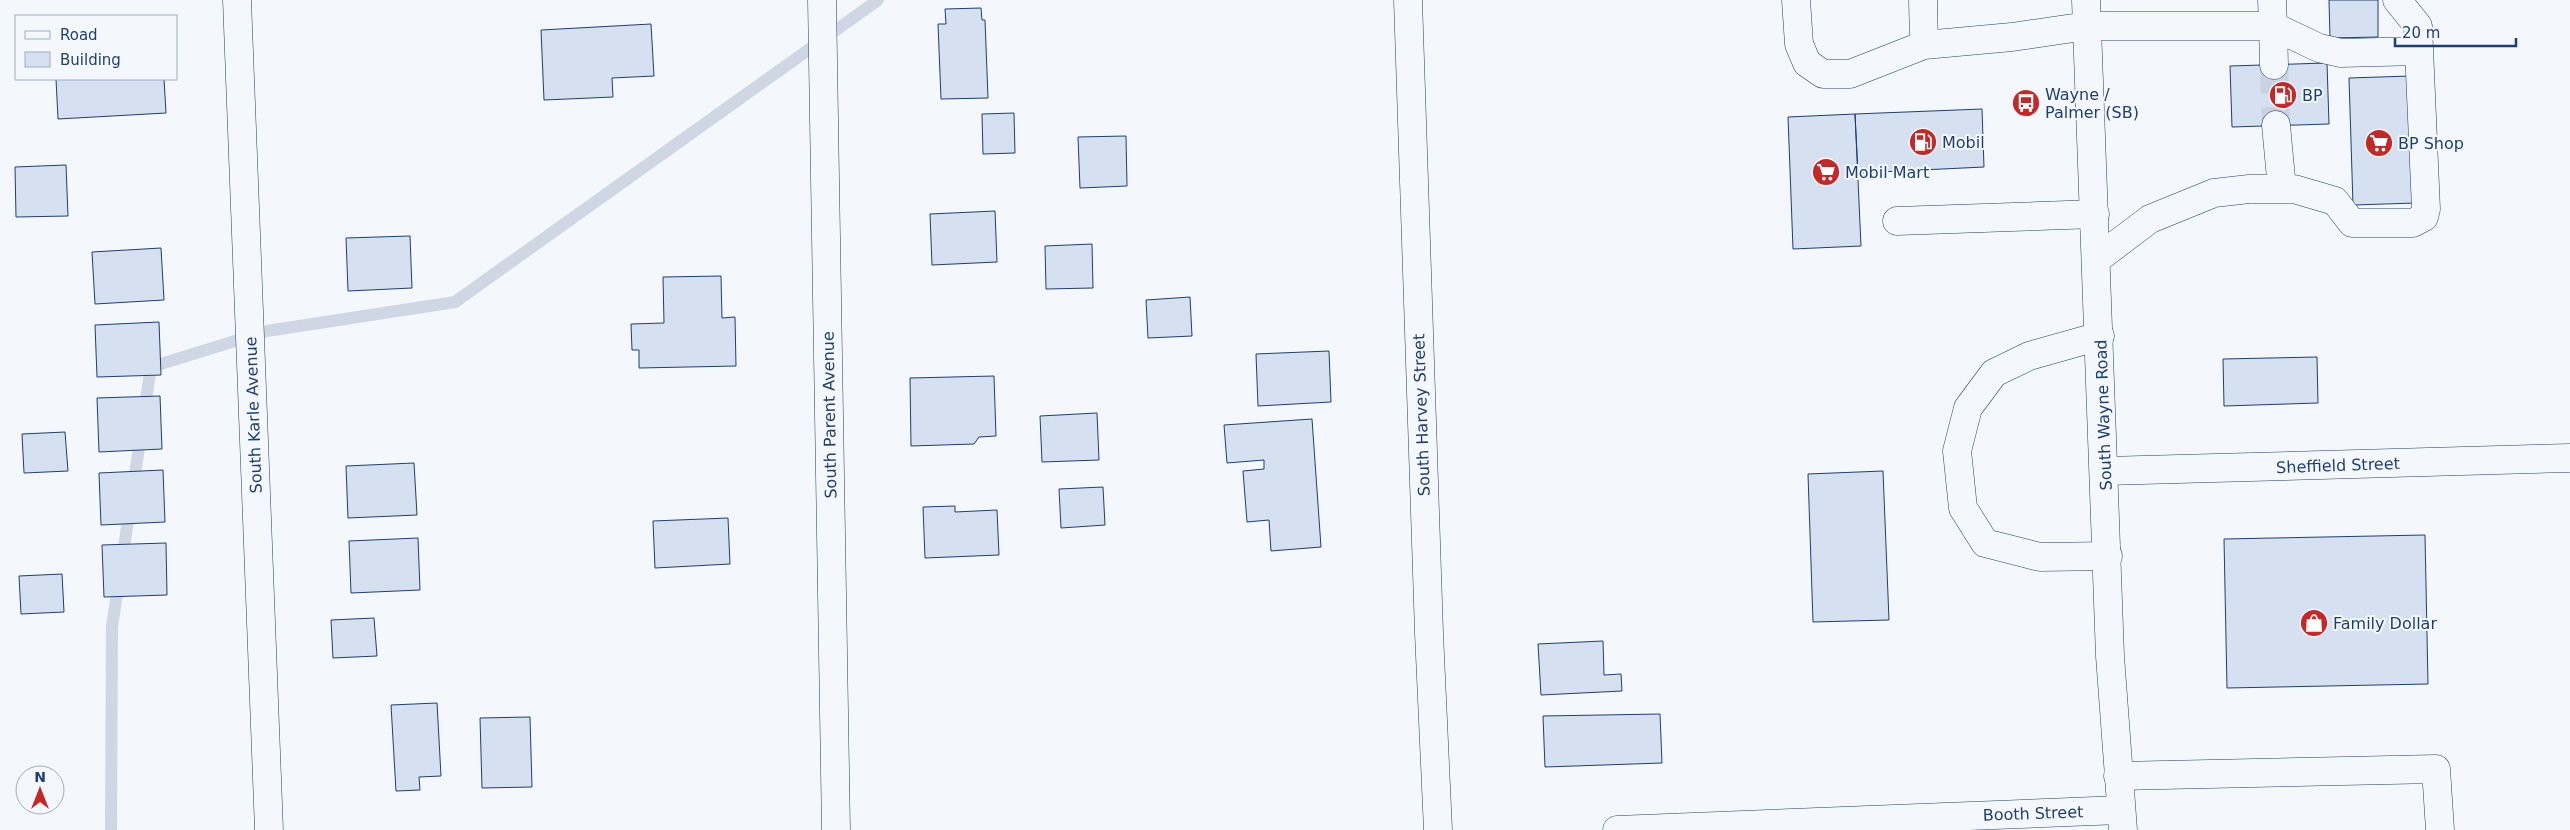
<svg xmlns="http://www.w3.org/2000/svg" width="2570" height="830" font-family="'DejaVu Sans',sans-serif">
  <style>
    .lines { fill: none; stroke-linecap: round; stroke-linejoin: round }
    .stream { stroke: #cfd7e4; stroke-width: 12 }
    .building { fill: #d5e0f0; stroke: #1d3f73 }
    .minor-tunnel { stroke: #c9d2e0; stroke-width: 28; stroke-dasharray: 28 14; stroke-linecap: butt }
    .minor-casing { stroke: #1d3f73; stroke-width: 29 }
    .major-casing { stroke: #1d3f73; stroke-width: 29 }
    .minor { stroke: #f4f7fb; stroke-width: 28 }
    .major { stroke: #f4f7fb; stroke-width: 28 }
    .labels { text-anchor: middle; stroke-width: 4; stroke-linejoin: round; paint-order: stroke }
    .poi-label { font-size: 16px; fill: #1d3f73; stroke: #f4f7fb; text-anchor: start }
    .street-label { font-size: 16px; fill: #1d3f73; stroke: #f4f7fb }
  </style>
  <rect width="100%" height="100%" fill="#f4f7fb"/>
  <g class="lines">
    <!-- stream -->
    <path class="stream" d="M144,413l7,-46 116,-36 188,-29 423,-302
      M133,487l8,-52
      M122,561l8,-54
      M111,830l1,-204 7,-45"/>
  </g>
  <!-- building -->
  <path class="building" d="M2329,0h49v37l-48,1z
    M981,8l1,12h3l3,78 -47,1 -3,-75h8l-1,-15z
    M651,24l3,52 -42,2 1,19 -69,3 -3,-70z
    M2327,63l2,61 -97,3 -2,-61z
    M2411,76l5,127 -63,2 -4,-127z
    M56,79h108l2,34 -108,6z
    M1982,109l2,58 -126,6 -3,-59z
    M1014,113l1,40 -32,1 -1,-40z
    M1855,114l6,132 -68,3 -5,-132z
    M1126,136l1,50 -47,2 -2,-51z
    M66,165l2,51 -52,1 -1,-50z
    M995,211l2,51 -65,3 -2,-51z
    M410,236l2,52 -64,3 -2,-53z
    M1092,244l1,44 -47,1 -1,-43z
    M161,248l3,52 -69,4 -3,-52z
    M721,276l1,42 13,-1 1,49 -97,2v-18h-7l-1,-26 33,-1 -1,-46z
    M1190,297l2,39 -44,2 -2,-38z
    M159,322l2,53 -64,2 -2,-52z
    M1329,351l2,51 -73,4 -2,-52z
    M2317,357l1,46 -94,3 -1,-47z
    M994,376l2,60 -17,1 -5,7 -63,2 -1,-68z
    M160,396l2,53 -63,3 -2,-54z
    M1097,413l2,47 -57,2 -2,-46z
    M1312,419l9,128 -50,4 -2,-31 -22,2 -4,-51 21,-2v-9l-37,3 -3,-38z
    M65,432l3,39 -44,2 -2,-39z
    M414,463l3,52 -69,3 -2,-52z
    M163,470l2,52 -64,3 -2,-52z
    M1883,471l6,149 -76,2 -5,-148z
    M1103,487l2,38 -44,3 -2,-39z
    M955,506v6l42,-2 2,45 -74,3 -2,-51z
    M728,518l2,46 -75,4 -2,-47z
    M2425,535l3,149 -201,4 -3,-149z
    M418,538l2,52 -69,3 -2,-52z
    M166,543l1,52 -63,2 -2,-52z
    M62,574l2,38 -43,2 -2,-38z
    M374,618l3,38 -44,2 -2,-38z
    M1603,641l1,34 17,-1 1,17 -81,4 -3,-51z
    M437,703l4,73 -22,1 1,13 -24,1 -5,-86z
    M1660,714l2,49 -117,4 -2,-51z
    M530,717l2,70 -50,1 -2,-70z"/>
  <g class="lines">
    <!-- minor-tunnel -->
    <path class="minor-tunnel" d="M2274,65l2,60"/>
    <defs>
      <path id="minor" d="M237,0l32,830
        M822,0l14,830
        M1408,0l21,633 9,197
        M1796,0l3,44 8,19 16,11h27l74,-29 88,-8 75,-11h186l-1,-26
        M1923,0l1,45
        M2274,65l-1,-39 46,22 22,5 78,-2
        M2276,125l6,64
        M1897,221l198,-7
        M2097,259l53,-40 64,-26 35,-4h45l41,12 17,22h61l11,-6 2,-8 -8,-183 -21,-26
        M2100,336l-71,20 -35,17 -26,35 -11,43 6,57 22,35 55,14 68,-1
        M2105,471l465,-13
        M2118,776l318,-7 4,61
        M1617,830l503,-20"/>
      <path id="major" d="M2086,0l24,656 13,174"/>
    </defs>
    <!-- minor casing -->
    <use href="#minor" class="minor-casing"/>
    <!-- major casing -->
    <use href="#major" class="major-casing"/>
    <!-- minor -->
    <use href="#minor" class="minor"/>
    <!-- major -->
    <use href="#major" class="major"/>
  </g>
  <!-- icons -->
  <defs>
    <symbol id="fuel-disc" viewBox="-11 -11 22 22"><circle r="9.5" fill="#c62828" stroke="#f4f7fb"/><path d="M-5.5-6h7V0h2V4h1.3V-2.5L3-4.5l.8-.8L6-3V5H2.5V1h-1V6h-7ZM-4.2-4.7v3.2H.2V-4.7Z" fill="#fff"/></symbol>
    <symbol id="bus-disc" viewBox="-11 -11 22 22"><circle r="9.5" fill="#c62828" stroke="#f4f7fb"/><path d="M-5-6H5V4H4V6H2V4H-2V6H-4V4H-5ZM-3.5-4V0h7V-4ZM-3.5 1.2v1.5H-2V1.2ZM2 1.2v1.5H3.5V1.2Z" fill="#fff"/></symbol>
    <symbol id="supermarket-disc" viewBox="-11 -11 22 22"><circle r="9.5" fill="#c62828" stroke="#f4f7fb"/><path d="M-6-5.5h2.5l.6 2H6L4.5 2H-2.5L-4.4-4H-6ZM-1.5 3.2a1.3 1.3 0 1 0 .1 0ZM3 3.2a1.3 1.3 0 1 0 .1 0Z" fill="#fff"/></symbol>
    <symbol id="shop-disc" viewBox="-11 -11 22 22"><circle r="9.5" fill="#c62828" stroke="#f4f7fb"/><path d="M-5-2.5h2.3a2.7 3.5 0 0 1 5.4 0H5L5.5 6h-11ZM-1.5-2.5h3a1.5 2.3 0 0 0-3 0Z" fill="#fff"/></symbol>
  </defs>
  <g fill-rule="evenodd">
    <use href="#fuel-disc" x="2267" y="79" width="32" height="32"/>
    <use href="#bus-disc" x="2010" y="87" width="32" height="32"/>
    <use href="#fuel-disc" x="1907" y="126" width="32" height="32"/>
    <use href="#supermarket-disc" x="2363" y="127" width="32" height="32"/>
    <use href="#supermarket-disc" x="1810" y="156" width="32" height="32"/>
    <use href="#shop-disc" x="2298" y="607" width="32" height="32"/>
  </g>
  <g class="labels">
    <!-- poi labels -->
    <g class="poi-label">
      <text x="2045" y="100">Wayne /<tspan x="2045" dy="18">Palmer (SB)</tspan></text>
      <text x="2302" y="101">BP</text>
      <text x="1942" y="148">Mobil</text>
      <text x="2398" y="149">BP Shop</text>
      <text x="1845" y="178">Mobil Mart</text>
      <text x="2333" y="629">Family Dollar</text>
    </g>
    <!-- street labels -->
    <g class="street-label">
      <text transform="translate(253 415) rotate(-92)" y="6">South Karle Avenue</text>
      <text transform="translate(829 415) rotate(-91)" y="6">South Parent Avenue</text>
      <text transform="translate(1421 415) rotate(-92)" y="6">South Harvey Street</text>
      <text transform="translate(2103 415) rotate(-92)" y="6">South Wayne Road</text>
      <text transform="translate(2338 465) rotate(-2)" y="6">Sheffield Street</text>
      <text transform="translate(2033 813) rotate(-2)" y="6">Booth Street</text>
    </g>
  </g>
  <!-- legend -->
  <rect x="15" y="15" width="162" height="65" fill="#f4f7fb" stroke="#9eadc5"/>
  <rect x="25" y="31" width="25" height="8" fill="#f4f7fb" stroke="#9eadc5"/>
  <text x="60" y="40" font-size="15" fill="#1d3f73">Road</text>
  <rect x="25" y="52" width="25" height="15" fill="#d5e0f0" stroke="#9eadc5"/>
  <text x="60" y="65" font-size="15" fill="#1d3f73">Building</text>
  <!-- north arrow -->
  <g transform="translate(40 790)"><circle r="24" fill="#f4f7fb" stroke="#9eadc5"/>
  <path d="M0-4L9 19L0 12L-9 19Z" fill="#c62828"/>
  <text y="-8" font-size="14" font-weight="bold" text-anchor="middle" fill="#1d3f73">N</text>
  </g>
  <!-- scale -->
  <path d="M2395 38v8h121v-8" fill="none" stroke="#1d3f73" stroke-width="2.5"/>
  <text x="2402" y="38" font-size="15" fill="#1d3f73" stroke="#f4f7fb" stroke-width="4" paint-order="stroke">20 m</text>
</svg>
